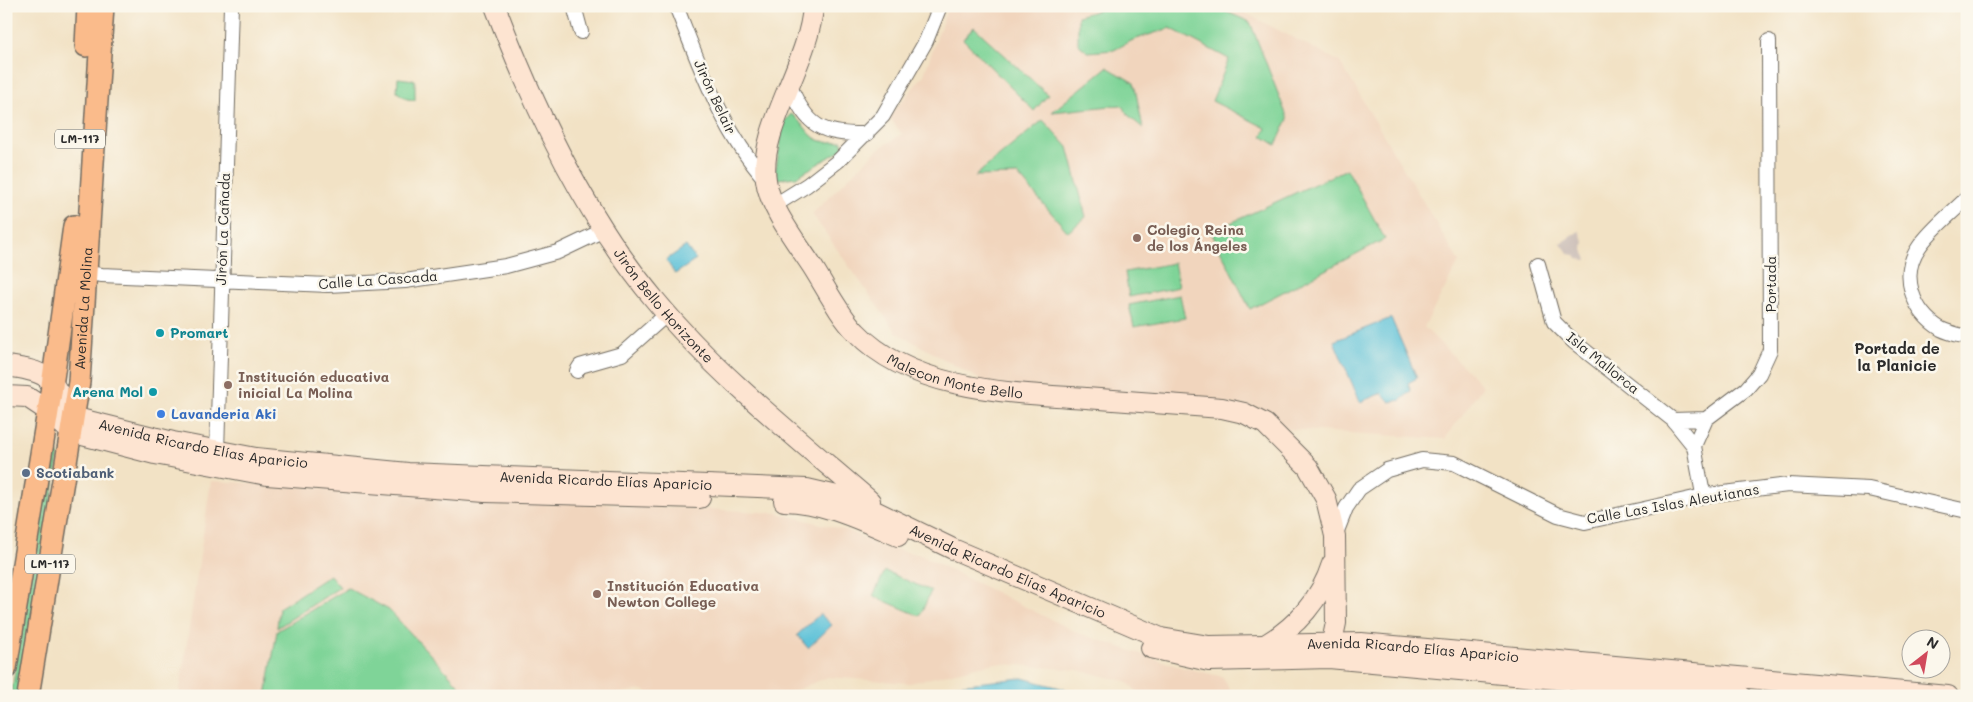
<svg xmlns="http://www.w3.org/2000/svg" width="1973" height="702" font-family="Mali,sans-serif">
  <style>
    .built { fill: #f1d5bd }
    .industrial { fill: #cec1ba }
    .green { fill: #7fd498; stroke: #558062 }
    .water { fill: #5bc1d8; stroke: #437682 }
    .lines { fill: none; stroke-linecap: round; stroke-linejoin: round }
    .street-casing { stroke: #716b61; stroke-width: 16 }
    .secondary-casing { stroke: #716b61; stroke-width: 22 }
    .primary-casing { stroke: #716b61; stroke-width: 24 }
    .street { stroke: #fff; stroke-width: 14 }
    .secondary { stroke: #fde4d1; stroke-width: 20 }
    .primary { stroke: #fabb8b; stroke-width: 21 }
    .education-dot { fill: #8d6e63; stroke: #fbf7ec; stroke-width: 2 }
    .culture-dot { fill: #0f9aa8; stroke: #fbf7ec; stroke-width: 2 }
    .shop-dot { fill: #3f7fe0; stroke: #fbf7ec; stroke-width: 2 }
    .service-dot { fill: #5c6f8a; stroke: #fbf7ec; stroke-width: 2 }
    .labels { text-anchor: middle; stroke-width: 5; stroke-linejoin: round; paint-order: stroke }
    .shield { fill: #fbf7ec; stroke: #696865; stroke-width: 1 }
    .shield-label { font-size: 12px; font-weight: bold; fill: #2b2b2b }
    .street-label { font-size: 14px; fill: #2b2b2b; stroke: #fbf7ec }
    .education-label { font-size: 14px; font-weight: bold; fill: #785e54; stroke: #fbf7ec; text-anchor: start }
    .culture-label { font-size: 14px; font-weight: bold; fill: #0d838f; stroke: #fbf7ec; text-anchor: start }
    .shop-label { font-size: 14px; font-weight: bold; fill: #366cbe; stroke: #fbf7ec; text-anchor: start }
    .service-label { font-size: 14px; font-weight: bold; fill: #4e5e75; stroke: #fbf7ec; text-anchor: start }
    .neighbourhood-label { font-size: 15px; font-weight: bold; fill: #2b2b2b; stroke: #fbf7ec }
  </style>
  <rect width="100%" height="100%" fill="#fbf7ec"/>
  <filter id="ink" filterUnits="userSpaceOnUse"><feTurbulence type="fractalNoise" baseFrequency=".02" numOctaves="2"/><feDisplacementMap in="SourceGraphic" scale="10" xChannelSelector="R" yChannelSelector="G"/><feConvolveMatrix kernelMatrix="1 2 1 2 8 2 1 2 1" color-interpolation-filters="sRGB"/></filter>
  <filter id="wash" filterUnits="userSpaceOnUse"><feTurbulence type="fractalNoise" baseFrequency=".0096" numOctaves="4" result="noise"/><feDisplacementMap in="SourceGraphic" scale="20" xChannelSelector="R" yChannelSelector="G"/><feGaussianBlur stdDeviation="1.12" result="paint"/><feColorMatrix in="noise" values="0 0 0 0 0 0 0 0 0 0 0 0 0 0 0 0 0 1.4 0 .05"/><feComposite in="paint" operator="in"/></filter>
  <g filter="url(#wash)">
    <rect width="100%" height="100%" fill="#f2e2c5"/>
    <!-- built -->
    <path class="built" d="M948,6h284l108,56 119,200 -35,65 59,59 -38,53 -158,-10 -38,-23 -263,-23 -90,-51 -84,-118 65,-64 25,-16 -13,-17 35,-42z
      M211,481l566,32 72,18 32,15 39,9 158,78 99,33 46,11 10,19h-91l-16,-15 -49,-11 -83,-7 -84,20 -82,-6 -46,19h-127l-12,-6 -44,6h-420z"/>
    <!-- industrial -->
    <path class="industrial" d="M1579,231l5,11 -1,8 4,10 -10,-1 -2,-4 -6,-1 -8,-11z"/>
    <!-- green -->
    <path class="green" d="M1114,6h99l37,16 38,97 -12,26 -14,-9 4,-8 -54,-27 17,-42 -59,-31 -37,12 -19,10 -26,2 -10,-8v-28z
      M974,27l74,68 -14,16 -71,-72z
      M1107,67l27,16 9,45 -12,-10 -10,-13 -69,7z
      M398,78l17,2v20l-8,-1 -10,-7z
      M791,114c22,16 16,32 51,27l1,8 -47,28 -18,2 -3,-6 9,-51z
      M1043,120l25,27 18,70 -18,15 -50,-57 -43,1z
      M1347,169l38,70 -135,70 -39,-77z
      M1174,263l5,24 -50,10 -4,-25z
      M1180,295l5,23 -51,9 -5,-22z
      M50,455h9l-41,241h-7z
      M885,571l46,20 -11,25 -47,-20z
      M330,575l10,12 -63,41 2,-20z
      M348,588l41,22 80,86h-203l11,-65z"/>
    <!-- water -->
    <path class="water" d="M686,246l10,14 -21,14 -9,-14z
      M1391,318l26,60 -9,5 3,8 -10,9 -11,2 -8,-9 -22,9 -26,-61z
      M820,614l12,11 -24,23 -11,-13z
      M1022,678l69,18h-177l43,-11z"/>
  </g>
  <g filter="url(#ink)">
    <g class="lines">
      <defs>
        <path id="street" d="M574,6l7,26
          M676,6c24,60 46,125 90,174
          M790,86c17,41 32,49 77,48
          M1967,198c-16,16 -36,31 -48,49 -20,29 -6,65 22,82 8,4 18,6 26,8
          M775,205l32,-20 31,-24 45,-45 43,-75 14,-35
          M1538,264l16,58 20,20 99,78 21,26
          M78,272l24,3 226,10 77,-4 101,-15 52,-14 46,-22
          M577,371l3,-5 42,-12 45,-40
          M1673,420l33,-1
          M217,451l14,-445
          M1708,495l-6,-6 -8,-43 12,-27 40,-30 13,-15 11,-24 -1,-309
          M1335,536l11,-28 13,-19 28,-19 35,-10 32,3 104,52 27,7 123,-27 80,-10 81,4 98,22"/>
        <g id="secondary">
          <path id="s1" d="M495,6c38,100 91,212 160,294 61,74 142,138 215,201"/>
          <path id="s2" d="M813,6c-3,56 -55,123 -47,174 3,27 31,63 46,86 13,20 27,49 44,66 56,59 155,61 230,66 46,3 91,7 136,10l22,5 21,11 43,43 18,32 9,37 1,87 -7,33"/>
          <path id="s3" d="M6,366c47,6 44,12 66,51l101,25 83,16 152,15 399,16 43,10 103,50 208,89 48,8 152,-3 587,53"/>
          <path d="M6,396l21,1 21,14 23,21 84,22 112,21 218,17 215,6"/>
          <path d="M784,501c41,1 77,19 114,35"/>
          <path d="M1265,645c31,-18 56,-46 67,-81"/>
          <path d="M1151,648l58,13 120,-3 412,38"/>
        </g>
        <g id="primary">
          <path d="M86,46l2,-40"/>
          <path d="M6,668l45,-275 23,-167"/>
          <path id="s4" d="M28,696l51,-314 24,-376"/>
        </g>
      </defs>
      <!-- street casing -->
      <use href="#street" class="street-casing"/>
      <!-- secondary casing -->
      <use href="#secondary" class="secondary-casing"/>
      <!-- primary casing -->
      <use href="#primary" class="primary-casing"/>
      <!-- street -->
      <use href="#street" class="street"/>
      <!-- secondary -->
      <use href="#secondary" class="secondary"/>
      <!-- primary -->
      <use href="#primary" class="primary"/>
    </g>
  </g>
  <!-- markers -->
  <g class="education-dot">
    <circle cx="1137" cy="238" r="5"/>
    <circle cx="228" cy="385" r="5"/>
    <circle cx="597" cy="594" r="5"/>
  </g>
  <g class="culture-dot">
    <circle cx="160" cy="333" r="5"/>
    <circle cx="153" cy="392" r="5"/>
  </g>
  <circle class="shop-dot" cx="161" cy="414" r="5"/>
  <circle class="service-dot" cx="26" cy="473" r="5"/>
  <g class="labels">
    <!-- shield labels -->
    <g class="shield">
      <rect x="55" y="129.5" width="50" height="19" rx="4"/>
      <rect x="25" y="554.5" width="50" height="19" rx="4"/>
    </g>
    <g class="shield-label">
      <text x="80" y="143">LM-117</text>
      <text x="50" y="568">LM-117</text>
    </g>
    <!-- street labels -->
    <g class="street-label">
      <text transform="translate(715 97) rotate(65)" y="5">Jirón Belair</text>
      <text transform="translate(223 229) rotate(-88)" y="5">Jirón La Cañada</text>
      <text transform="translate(378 280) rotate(-4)" y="5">Calle La Cascada</text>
      <text transform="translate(1771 284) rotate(-90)" y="5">Portada</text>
      <text dy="5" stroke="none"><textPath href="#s1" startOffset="346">Jirón Bello Horizonte</textPath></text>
      <text dy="5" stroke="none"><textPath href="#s4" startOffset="392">Avenida La Molina</textPath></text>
      <text transform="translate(1603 363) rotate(39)" y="5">Isla Mallorca</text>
      <text dy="5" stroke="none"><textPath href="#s2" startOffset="471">Malecon Monte Bello</textPath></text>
      <text dy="5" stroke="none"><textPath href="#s3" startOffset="224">Avenida Ricardo Elías Aparicio</textPath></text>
      <text dy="5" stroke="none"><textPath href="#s3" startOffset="629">Avenida Ricardo Elías Aparicio</textPath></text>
      <text transform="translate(1673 504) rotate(-10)" y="5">Calle Las Islas Aleutianas</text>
      <text dy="5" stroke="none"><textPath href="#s3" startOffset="1048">Avenida Ricardo Elías Aparicio</textPath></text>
      <text dy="5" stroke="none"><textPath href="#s3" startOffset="1468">Avenida Ricardo Elías Aparicio</textPath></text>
    </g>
    <!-- education labels -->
    <g class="education-label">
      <text x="1147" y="235">Colegio Reina<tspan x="1147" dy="16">de los Ángeles</tspan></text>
      <text x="238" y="382">Institución educativa<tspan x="238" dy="16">inicial La Molina</tspan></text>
      <text x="607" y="591">Institución Educativa<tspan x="607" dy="16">Newton College</tspan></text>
    </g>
    <!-- culture labels -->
    <g class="culture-label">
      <text x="170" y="338">Promart</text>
      <text x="143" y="397" text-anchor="end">Arena Mol</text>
    </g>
    <!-- shop labels -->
    <g class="shop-label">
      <text x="171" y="419">Lavanderia Aki</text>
    </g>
    <!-- service labels -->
    <g class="service-label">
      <text x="36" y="478">Scotiabank</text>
    </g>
    <!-- neighbourhood labels -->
    <g class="neighbourhood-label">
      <text x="1897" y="354">Portada de<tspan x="1897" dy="17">la Planicie</tspan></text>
    </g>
  </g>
  <!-- margin -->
  <rect width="1973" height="702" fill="none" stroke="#fbf7ec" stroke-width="25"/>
  <!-- north arrow -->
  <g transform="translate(1926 654) rotate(31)"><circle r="24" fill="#fbf7ec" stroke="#a8a59f"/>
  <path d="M0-4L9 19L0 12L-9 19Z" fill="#d1495b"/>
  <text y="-8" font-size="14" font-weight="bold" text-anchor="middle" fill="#2b2b2b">N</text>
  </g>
</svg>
